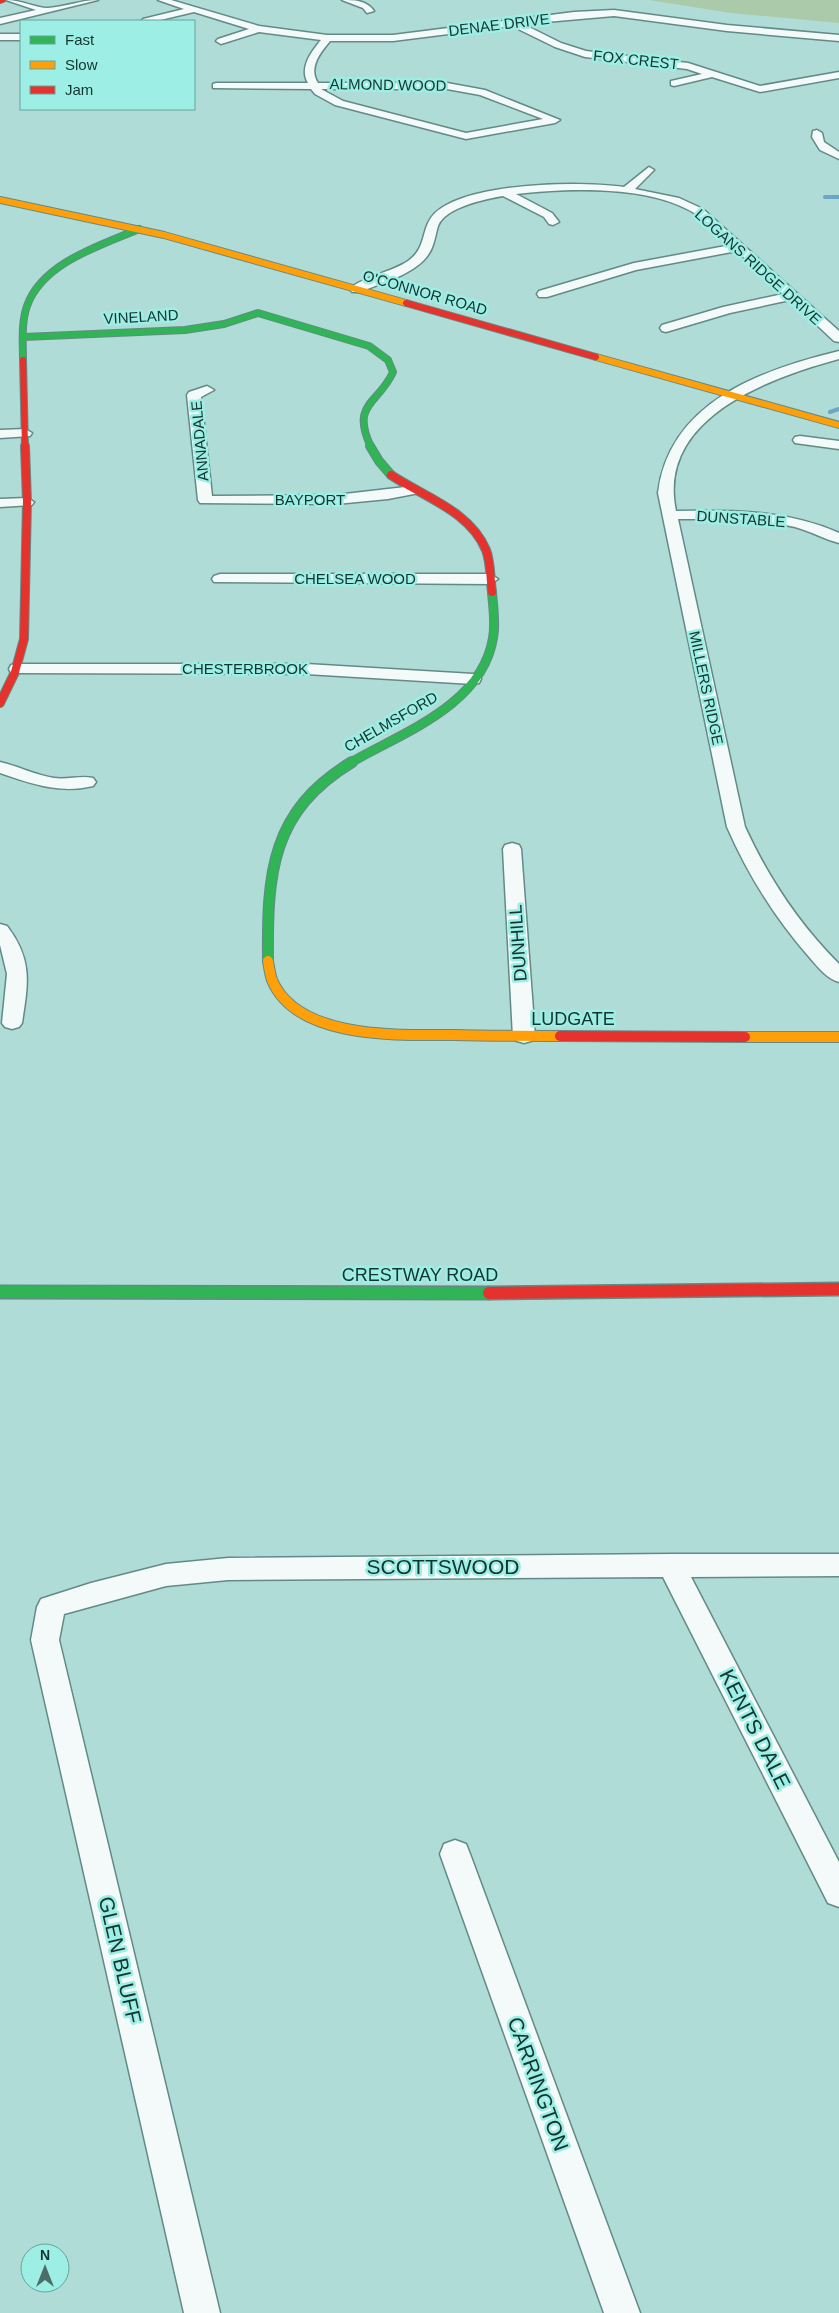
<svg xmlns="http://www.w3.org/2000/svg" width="839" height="2313" font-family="Helvetica,sans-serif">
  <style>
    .green { fill: #aacaa9 }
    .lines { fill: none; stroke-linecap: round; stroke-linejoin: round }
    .stream-far1 { stroke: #6ca5c8; stroke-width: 2.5 }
    .stream { stroke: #6ca5c8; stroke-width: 4 }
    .street-casing { stroke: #638a86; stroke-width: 3 }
    .fast-far3-casing { stroke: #638a86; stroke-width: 8 }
    .fast-far2-casing { stroke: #638a86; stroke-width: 10 }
    .fast-far1-casing { stroke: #638a86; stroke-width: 12 }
    .fast-casing { stroke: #638a86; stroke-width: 15 }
    .slow-far1-casing { stroke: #638a86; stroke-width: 8 }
    .slow-casing { stroke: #638a86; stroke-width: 12 }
    .jam-far4-casing { stroke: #638a86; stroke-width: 6 }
    .jam-far3-casing { stroke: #638a86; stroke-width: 8 }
    .jam-far2-casing { stroke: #638a86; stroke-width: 10 }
    .jam-far1-casing { stroke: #638a86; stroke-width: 12 }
    .jam-casing { stroke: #638a86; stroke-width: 15 }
    .street { fill: #f3faf9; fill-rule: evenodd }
    .fast-far3 { stroke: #30b455; stroke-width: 6 }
    .fast-far2 { stroke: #30b455; stroke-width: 8 }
    .fast-far1 { stroke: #30b455; stroke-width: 10 }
    .fast { stroke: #30b455; stroke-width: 12 }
    .slow-far1 { stroke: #ff9f0a; stroke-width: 6 }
    .slow { stroke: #ff9f0a; stroke-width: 10 }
    .jam-far4 { stroke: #e5322d; stroke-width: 5 }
    .jam-far3 { stroke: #e5322d; stroke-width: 6 }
    .jam-far2 { stroke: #e5322d; stroke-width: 8 }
    .jam-far1 { stroke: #e5322d; stroke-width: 10 }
    .jam { stroke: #e5322d; stroke-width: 12 }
    .labels { text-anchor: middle; stroke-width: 5; stroke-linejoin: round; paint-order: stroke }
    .far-street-label { font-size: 15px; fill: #133531; stroke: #9deee4 }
    .street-label { font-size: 18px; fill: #133531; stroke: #9deee4 }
    .near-street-label { font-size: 21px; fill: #133531; stroke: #9deee4 }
  </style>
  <rect width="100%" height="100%" fill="#afdcd6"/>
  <!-- green -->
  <path class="green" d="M649,0h190v23l-108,-10z"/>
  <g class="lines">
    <!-- stream-far1 -->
    <path class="stream-far1" d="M825,197h14"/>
    <!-- stream -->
    <path class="stream" d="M825,197h14
      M830,412l9,-3"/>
    <defs>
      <path id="street" d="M6,0c15,0 30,8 42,8 17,-1 33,-8 50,-8l-98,24v-6l36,-8z
        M158,0h13l88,26 68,9h66l181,-23 40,-2 113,15 112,10v6l-112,-10 -113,-15 -91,8 38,19 25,8 102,12 72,23 79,-14v6l-79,14 -48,-15 -38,9 -3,-1v-4l31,-7 -15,-5 -102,-12 -30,-10 -43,-21 -119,15h-63c-10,12 -22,27 -12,42h129l38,7 75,30 -5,3 -89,16 -131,-34 -20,-11 -4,-5 -98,-1v-4l3,-1h92c-9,-15 3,-31 13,-43l-62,-8 -38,12 -5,-3 2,-2 31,-10 -55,-17 -38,9h-14l1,-2 41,-10zM321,89h126l33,6 63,24 -77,14 -123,-32z
        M342,0c13,0 24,0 32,11l-7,2 -4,-5z
        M0,34h21v6h-21z
        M817,130l5,3 2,9 15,10v7l-19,-9 -8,-13 1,-6z
        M649,167l5,3 -19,19 44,9 24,11 136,122v11l-5,-1 -44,-41 -60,13 -64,19 -4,-1 -2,-3 2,-3 61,-18 60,-13 -46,-43 -101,19 -89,27h-8l-2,-3 2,-3 95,-28 97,-18c-11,-11 -22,-22 -35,-31 -46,-29 -127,-26 -180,-20l36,19 7,9 -6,3 -4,-1 -5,-7 -41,-21c-17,3 -58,11 -65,30 -4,14 -4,24 -15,35 -17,16 -42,22 -63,31h-8l-2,-3c8,-10 44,-18 58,-28 20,-14 12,-33 27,-48 34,-31 144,-32 189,-26z
        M839,351v8c-70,19 -183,59 -163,152 56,-1 111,-1 163,22v10c-15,-4 -29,-12 -44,-16 -38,-9 -78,-8 -117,-8l67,308c24,52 54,97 94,137v18c-12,-3 -21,-15 -29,-24 -35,-40 -62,-83 -83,-131l-69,-334c11,-91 103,-123 181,-142z
        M207,386l7,4 -13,7 11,99 124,-1 78,-9 7,4 -2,3 -31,6 -52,5 -136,-1 -2,-3 -11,-105 2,-3z
        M25,429l7,4 -2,3 -30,2v-8z
        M800,436l39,5v8l-44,-6 -2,-3 2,-3z
        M27,498l7,4 -2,3 -32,2v-8z
        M220,574h270l8,5 -8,5 -276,-2 -2,-3 2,-3z
        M17,664h289l167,10 6,1 2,4 -2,4 -6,1 -167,-10 -295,-1 -2,-4 2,-4z
        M0,762c18,4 35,13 54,16 13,2 27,-3 39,0l3,4 -3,4c-33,8 -61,-2 -93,-13z
        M512,843l7,2 2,4 14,188 -4,4 -7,2 -7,-2 -4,-4 -10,-188 2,-4z
        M0,924l7,2c26,34 21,57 15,97l-3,4 -7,2 -7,-2 -3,-4 5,-49 -7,-29z
        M671,1554h168v22l-148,1 148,285v45l-11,-4 -165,-326 -435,3 -62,6 -102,28 -5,26 161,673h-36l-153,-673 6,-33 4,-8 50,-16 75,-19 62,-6z
        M455,1840l11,4 4,10 170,459h-36l-164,-459 4,-10z"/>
      <path id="fast-far3" d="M24,337l161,-7 39,-6 34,-11 111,33 19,14 5,12c-14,32 -43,31 -22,75
        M23,360c0,-17 -2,-37 4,-54 15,-43 74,-61 112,-77"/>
      <path id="fast-far2" d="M370,446l9,15 12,14
        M350,763c51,-30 132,-57 143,-125 3,-15 0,-31 -1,-46"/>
      <path id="fast-far1" d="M268,961c-1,-88 3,-150 84,-199"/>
      <path id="fast" d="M0,1292l489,1"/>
      <path id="slow-far1" d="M0,200l164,35 242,68
        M596,357l243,68"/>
      <path id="slow" d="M268,961c1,6 2,13 4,19 25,60 128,55 181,55 35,1 71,1 107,1
        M745,1037h94"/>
      <path id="jam-far4" d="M0,1l3,-1"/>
      <path id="jam-far3" d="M406,303l190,54
        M23,360l2,87"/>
      <path id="jam-far2" d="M391,475c33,22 79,36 95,75 5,13 4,28 6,42
        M0,703l15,-31 9,-33 3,-137 -2,-56"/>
      <path id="jam-far1" d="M560,1036l185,1"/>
      <path id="jam" d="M489,1293l350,-4"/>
    </defs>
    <!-- street casing -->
    <use href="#street" class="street-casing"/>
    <!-- fast-far3 casing -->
    <use href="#fast-far3" class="fast-far3-casing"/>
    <!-- fast-far2 casing -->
    <use href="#fast-far2" class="fast-far2-casing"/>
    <!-- fast-far1 casing -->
    <use href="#fast-far1" class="fast-far1-casing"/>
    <!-- fast casing -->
    <use href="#fast" class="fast-casing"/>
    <!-- slow-far1 casing -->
    <use href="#slow-far1" class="slow-far1-casing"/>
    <!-- slow casing -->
    <use href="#slow" class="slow-casing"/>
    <!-- jam-far4 casing -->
    <use href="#jam-far4" class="jam-far4-casing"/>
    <!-- jam-far3 casing -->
    <use href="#jam-far3" class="jam-far3-casing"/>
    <!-- jam-far2 casing -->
    <use href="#jam-far2" class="jam-far2-casing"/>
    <!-- jam-far1 casing -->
    <use href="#jam-far1" class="jam-far1-casing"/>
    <!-- jam casing -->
    <use href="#jam" class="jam-casing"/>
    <!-- street -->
    <use href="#street" class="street"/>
    <!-- fast-far3 -->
    <use href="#fast-far3" class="fast-far3"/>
    <!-- fast-far2 -->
    <use href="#fast-far2" class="fast-far2"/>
    <!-- fast-far1 -->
    <use href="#fast-far1" class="fast-far1"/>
    <!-- fast -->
    <use href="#fast" class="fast"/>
    <!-- slow-far1 -->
    <use href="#slow-far1" class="slow-far1"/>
    <!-- slow -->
    <use href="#slow" class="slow"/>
    <!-- jam-far4 -->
    <use href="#jam-far4" class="jam-far4"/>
    <!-- jam-far3 -->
    <use href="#jam-far3" class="jam-far3"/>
    <!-- jam-far2 -->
    <use href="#jam-far2" class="jam-far2"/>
    <!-- jam-far1 -->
    <use href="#jam-far1" class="jam-far1"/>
    <!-- jam -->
    <use href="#jam" class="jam"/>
  </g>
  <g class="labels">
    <!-- far-street labels -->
    <g class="far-street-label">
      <text transform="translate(499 25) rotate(-7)" y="5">DENAE DRIVE</text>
      <text transform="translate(636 60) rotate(6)" y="5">FOX CREST</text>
      <text transform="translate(388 85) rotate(1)" y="5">ALMOND WOOD</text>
      <text transform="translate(758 267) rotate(42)" y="5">LOGANS RIDGE DRIVE</text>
      <text transform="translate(425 293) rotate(16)" y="5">O'CONNOR ROAD</text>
      <text transform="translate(141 317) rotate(-3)" y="5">VINELAND</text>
      <text transform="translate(200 441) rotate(-95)" y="5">ANNADALE</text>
      <text x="310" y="505">BAYPORT</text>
      <text transform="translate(741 519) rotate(4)" y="5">DUNSTABLE</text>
      <text x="355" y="584">CHELSEA WOOD</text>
      <text x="245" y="674">CHESTERBROOK</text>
      <text transform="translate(706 688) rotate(78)" y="5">MILLERS RIDGE</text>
      <text transform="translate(391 722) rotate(-30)" y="5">CHELMSFORD</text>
    </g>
    <!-- street labels -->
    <g class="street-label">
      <text transform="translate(518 943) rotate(-94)" y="6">DUNHILL</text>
      <text x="573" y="1025">LUDGATE</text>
      <text x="420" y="1281">CRESTWAY ROAD</text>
    </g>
    <!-- near-street labels -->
    <g class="near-street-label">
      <text x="443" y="1574">SCOTTSWOOD</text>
      <text transform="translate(755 1729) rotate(63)" y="7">KENTS DALE</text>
      <text transform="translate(120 1960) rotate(77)" y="7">GLEN BLUFF</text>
      <text transform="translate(538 2084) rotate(70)" y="7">CARRINGTON</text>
    </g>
  </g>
  <!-- legend -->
  <rect x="20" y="20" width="175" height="90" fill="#9deee4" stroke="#66a49c"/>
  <rect x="30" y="36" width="25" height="8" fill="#30b455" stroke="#66a49c"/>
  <text x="65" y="45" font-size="15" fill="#133531">Fast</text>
  <rect x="30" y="61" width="25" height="8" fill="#ff9f0a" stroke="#66a49c"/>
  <text x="65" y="70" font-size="15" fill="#133531">Slow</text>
  <rect x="30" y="86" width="25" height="8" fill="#e5322d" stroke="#66a49c"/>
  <text x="65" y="95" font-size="15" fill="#133531">Jam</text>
  <!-- north arrow -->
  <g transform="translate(45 2268)"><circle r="24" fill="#9deee4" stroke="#66a49c"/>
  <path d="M0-4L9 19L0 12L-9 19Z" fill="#4a6f6b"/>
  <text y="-8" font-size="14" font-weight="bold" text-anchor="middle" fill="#133531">N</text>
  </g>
</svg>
